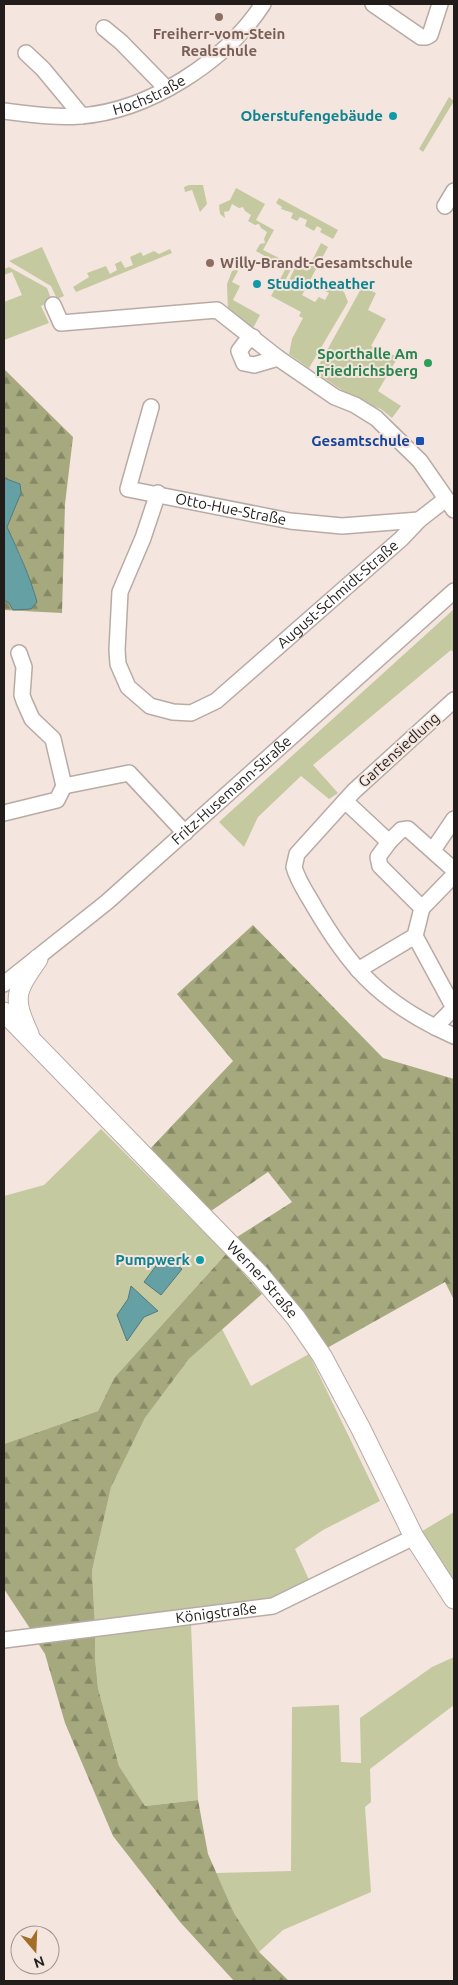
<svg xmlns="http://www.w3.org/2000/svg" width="458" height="1985" font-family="Ubuntu,sans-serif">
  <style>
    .green { fill: #c5c9a0 }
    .forest { fill: url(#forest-firs) }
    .water { fill: #65a0a5; stroke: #51797c }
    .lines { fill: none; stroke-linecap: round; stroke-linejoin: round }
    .minor-casing { stroke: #b8aba5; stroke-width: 18 }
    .major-casing { stroke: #b8aba5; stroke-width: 21 }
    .minor { stroke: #fff; stroke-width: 15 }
    .major { stroke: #fff; stroke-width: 19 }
    .education-dot { fill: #8d6e63; stroke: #f4e5df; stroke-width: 2 }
    .culture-dot { fill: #0f9aa8; stroke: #f4e5df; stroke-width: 2 }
    .leisure-dot { fill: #2e9e5b; stroke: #f4e5df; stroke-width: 2 }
    .transit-dot { fill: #1a4fb4; stroke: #f4e5df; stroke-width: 2 }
    .labels { text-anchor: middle; stroke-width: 4; stroke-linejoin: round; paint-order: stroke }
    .education-label { font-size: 15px; font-weight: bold; fill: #785e54; stroke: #f4e5df }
    .street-label { font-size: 15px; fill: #221d1b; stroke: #f4e5df }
    .culture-label { font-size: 15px; font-weight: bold; fill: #0d838f; stroke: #f4e5df; text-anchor: end }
    .leisure-label { font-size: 15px; font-weight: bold; fill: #27864d; stroke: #f4e5df; text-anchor: end }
    .transit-label { font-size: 15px; font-weight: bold; fill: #164399; stroke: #f4e5df; text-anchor: end }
  </style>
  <defs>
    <pattern id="forest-firs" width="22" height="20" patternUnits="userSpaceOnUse" patternTransform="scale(1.25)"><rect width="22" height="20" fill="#a5a97d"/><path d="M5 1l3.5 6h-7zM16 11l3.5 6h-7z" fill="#868966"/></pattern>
  </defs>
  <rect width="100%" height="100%" fill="#f4e5df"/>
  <!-- green -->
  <path class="green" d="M449,97l5,4 -31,51 -4,-3z
    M189,185h14l4,19 -7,8 -8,-22 -7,2 -1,-5z
    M236,188l29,16 -9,16 18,10 -11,20 30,15 -8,16 3,1 8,-16 11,5 14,-28 7,4 -26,48 13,7 4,-5 6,3 4,-7 -6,-3 4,-8 17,10 4,10 -39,66 -20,-14 3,-15 11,-21 -4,-2 2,-4 -30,-16 15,-28 -30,-17 4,-7 5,-1 -1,-4 3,-7 -6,-4 -2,-4 -4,1 -7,-4 3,-6 -6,-4 -2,-4 -4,1 -7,-4 -3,7 -5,1 1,6 -5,-4 -1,-9 11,-5z
    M279,198l59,32 -5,9 -13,-7 2,-3 -5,-3 -3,5 -9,-5 2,-6 -7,-3 -3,4 -6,-3 2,-5 -12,-4 1,-2 -6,-4z
    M42,247l22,49 -7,3 -6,-13 -42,-25z
    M170,249l2,4 -96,39 -3,-5 16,-10 -2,-4 19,-7 4,8 7,-4 -2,-6 6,-3 4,7 8,-3 -3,-8 11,-5 2,4 11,-5 5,3z
    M9,267l38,21 5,13 -11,5 8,17 -45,17v-38l18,-7 -10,-23 -8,3v-6z
    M236,270l2,1 -6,11 8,4 -7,14 27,15 -7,13 -25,-17 -1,-27 5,-13z
    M362,287l14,6 -8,17 18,9 -15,27 27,11 -20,34 23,15 -9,12 -11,-9 -23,-8 -43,-29z
    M454,609v44l-3,-3 -138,115 25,28 -9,6 -28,-23 -43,41 -14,30 -25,-25z
    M101,1129l125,125 -112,124 -16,33 -94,33v-248l40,-11z
    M222,1329l29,57 58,-32 71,147 -57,29 -28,19 15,33 -34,18 -181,26 -3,-55 19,-85 34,-68 44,-59z
    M454,1512v69l-35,-48z
    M191,1623l7,177 -53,6 -26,-40 -21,-78 -3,-30v-23z
    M454,1657v48l-84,64 1,33 -6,5 6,85 -88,38 -24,22 -25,-39 -18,-40 75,-2 1,-164 47,-2 2,57 20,1 -1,-45 72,-51z"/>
  <!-- forest -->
  <path class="forest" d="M4,369l69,68 -8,67 -3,109 -58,-3v-10l5,3 26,-9 -14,-37 -14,-30 14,-34 -1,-9 -16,-6z
    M253,925l130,133 71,21v221l-9,-18 -118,66 -49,-67 -41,-44 55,-35 -24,-30 -57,39 -61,-62 83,-88 -56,-67z
    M226,1254l36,40 -73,65 -44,59 -34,69 -19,84 3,55 -62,7 -29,-44v-145l94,-33 16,-33z
    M95,1635v23l3,30 21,78 26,40 53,-6 10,54 26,59 25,39 30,29h-55l-54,-59 -67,-86 -48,-113 -20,-69 -9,-14z"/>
  <!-- water -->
  <path class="water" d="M4,478l16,6 1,9 -14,34c11,24 23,49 30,75l-6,7 -18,1 -4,-7 -5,-3z
    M164,1255l18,14 -21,26 -17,-13z
    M131,1286l27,25 -14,6 -17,24 -10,-26 11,-16z"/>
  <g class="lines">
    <defs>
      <g id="minor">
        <path d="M373,4l48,33h5l4,-2 10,-31"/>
        <path d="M104,28l17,14 46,47"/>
        <path d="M26,53l17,16 39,47"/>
        <path id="s1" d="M4,111c25,3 51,7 76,5 69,-5 146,-55 183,-112"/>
        <path d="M445,206l9,-15"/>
        <path d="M53,305l8,18 156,-13 61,48 57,39 20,8 21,13 44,43 34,49"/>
        <path d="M253,337l-8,6 -6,8 5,12 10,2 24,-7"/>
        <path id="s2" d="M151,407l-23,82 162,32 52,5 77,-6"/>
        <path id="s3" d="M158,493l-15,45 -23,54 -3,58 1,14 10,23 22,19 23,6 18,1 25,-12 185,-162 18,-19 27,-21"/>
        <path d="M19,653l5,14 -2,28 2,6 8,18 21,20 11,47"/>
        <path d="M454,700l-100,91 -57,63 -3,13c4,15 14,28 21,41 33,56 61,89 120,119l19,-19"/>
        <path d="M64,786l65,-13 56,60"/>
        <path d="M345,801l44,41 12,-12 7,-1 46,41"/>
        <path d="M4,813l53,-13 7,-14"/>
        <path d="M389,842l-11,15 2,9 42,42"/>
        <path d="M433,850l21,-31"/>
        <path d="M415,936l39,72"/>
        <path d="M358,970l57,-34 7,-28 32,-33"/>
        <path id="s4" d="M4,984l103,-82 347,-311"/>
        <path d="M435,1027l19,9"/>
        <path id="s5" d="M4,1640l269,-34 141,-69"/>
      </g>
      <g id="major">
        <path id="s6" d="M4,1012l256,263 36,43 26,38 39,73 53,108 40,62"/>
        <path d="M29,1034c-17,-37 -14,-42 9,-75"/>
      </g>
    </defs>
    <!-- minor casing -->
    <use href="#minor" class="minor-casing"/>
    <!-- major casing -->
    <use href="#major" class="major-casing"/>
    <!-- minor -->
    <use href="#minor" class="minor"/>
    <!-- major -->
    <use href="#major" class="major"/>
  </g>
  <!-- markers -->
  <g class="education-dot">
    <circle cx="219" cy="17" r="5"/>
    <circle cx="210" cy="263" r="5"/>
  </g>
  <g class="culture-dot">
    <circle cx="393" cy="116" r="5"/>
    <circle cx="257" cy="284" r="5"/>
    <circle cx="200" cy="1260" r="5"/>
  </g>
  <circle class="leisure-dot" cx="428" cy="363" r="5"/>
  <rect class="transit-dot" x="415" y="436" width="10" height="10" rx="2.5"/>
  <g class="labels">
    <!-- education labels -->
    <g class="education-label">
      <text x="219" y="39">Freiherr-vom-Stein<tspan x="219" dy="17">Realschule</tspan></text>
      <text x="220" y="268" text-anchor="start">Willy-Brandt-Gesamtschule</text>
    </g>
    <!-- street labels -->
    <g class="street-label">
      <text dy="5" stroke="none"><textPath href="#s1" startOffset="149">Hochstraße</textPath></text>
      <text dy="5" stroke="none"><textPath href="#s2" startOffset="190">Otto-Hue-Straße</textPath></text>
      <text dy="5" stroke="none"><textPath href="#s3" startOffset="464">August-Schmidt-Straße</textPath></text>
      <text transform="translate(399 750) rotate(-42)" y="5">Gartensiedlung</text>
      <text dy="5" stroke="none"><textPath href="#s4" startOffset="299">Fritz-Husemann-Straße</textPath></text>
      <text dy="5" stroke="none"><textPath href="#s6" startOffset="372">Werner Straße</textPath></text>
      <text dy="5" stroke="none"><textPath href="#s5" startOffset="214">Königstraße</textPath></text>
    </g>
    <!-- culture labels -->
    <g class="culture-label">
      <text x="383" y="121">Oberstufengebäude</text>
      <text x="267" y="289" text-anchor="start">Studiotheather</text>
      <text x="190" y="1265">Pumpwerk</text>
    </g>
    <!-- leisure labels -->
    <g class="leisure-label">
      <text x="418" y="359">Sporthalle Am<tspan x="418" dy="17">Friedrichsberg</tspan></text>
    </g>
    <!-- transit labels -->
    <g class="transit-label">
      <text x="410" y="446">Gesamtschule</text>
    </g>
  </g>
  <!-- border -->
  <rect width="458" height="1985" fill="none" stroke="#221d1b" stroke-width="10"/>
  <!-- north arrow -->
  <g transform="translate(35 1950) rotate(161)"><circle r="24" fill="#f4e5df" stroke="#a09591"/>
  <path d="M0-4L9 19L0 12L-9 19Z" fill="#a36e27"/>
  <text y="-8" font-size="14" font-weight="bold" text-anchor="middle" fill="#221d1b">N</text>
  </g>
</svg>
